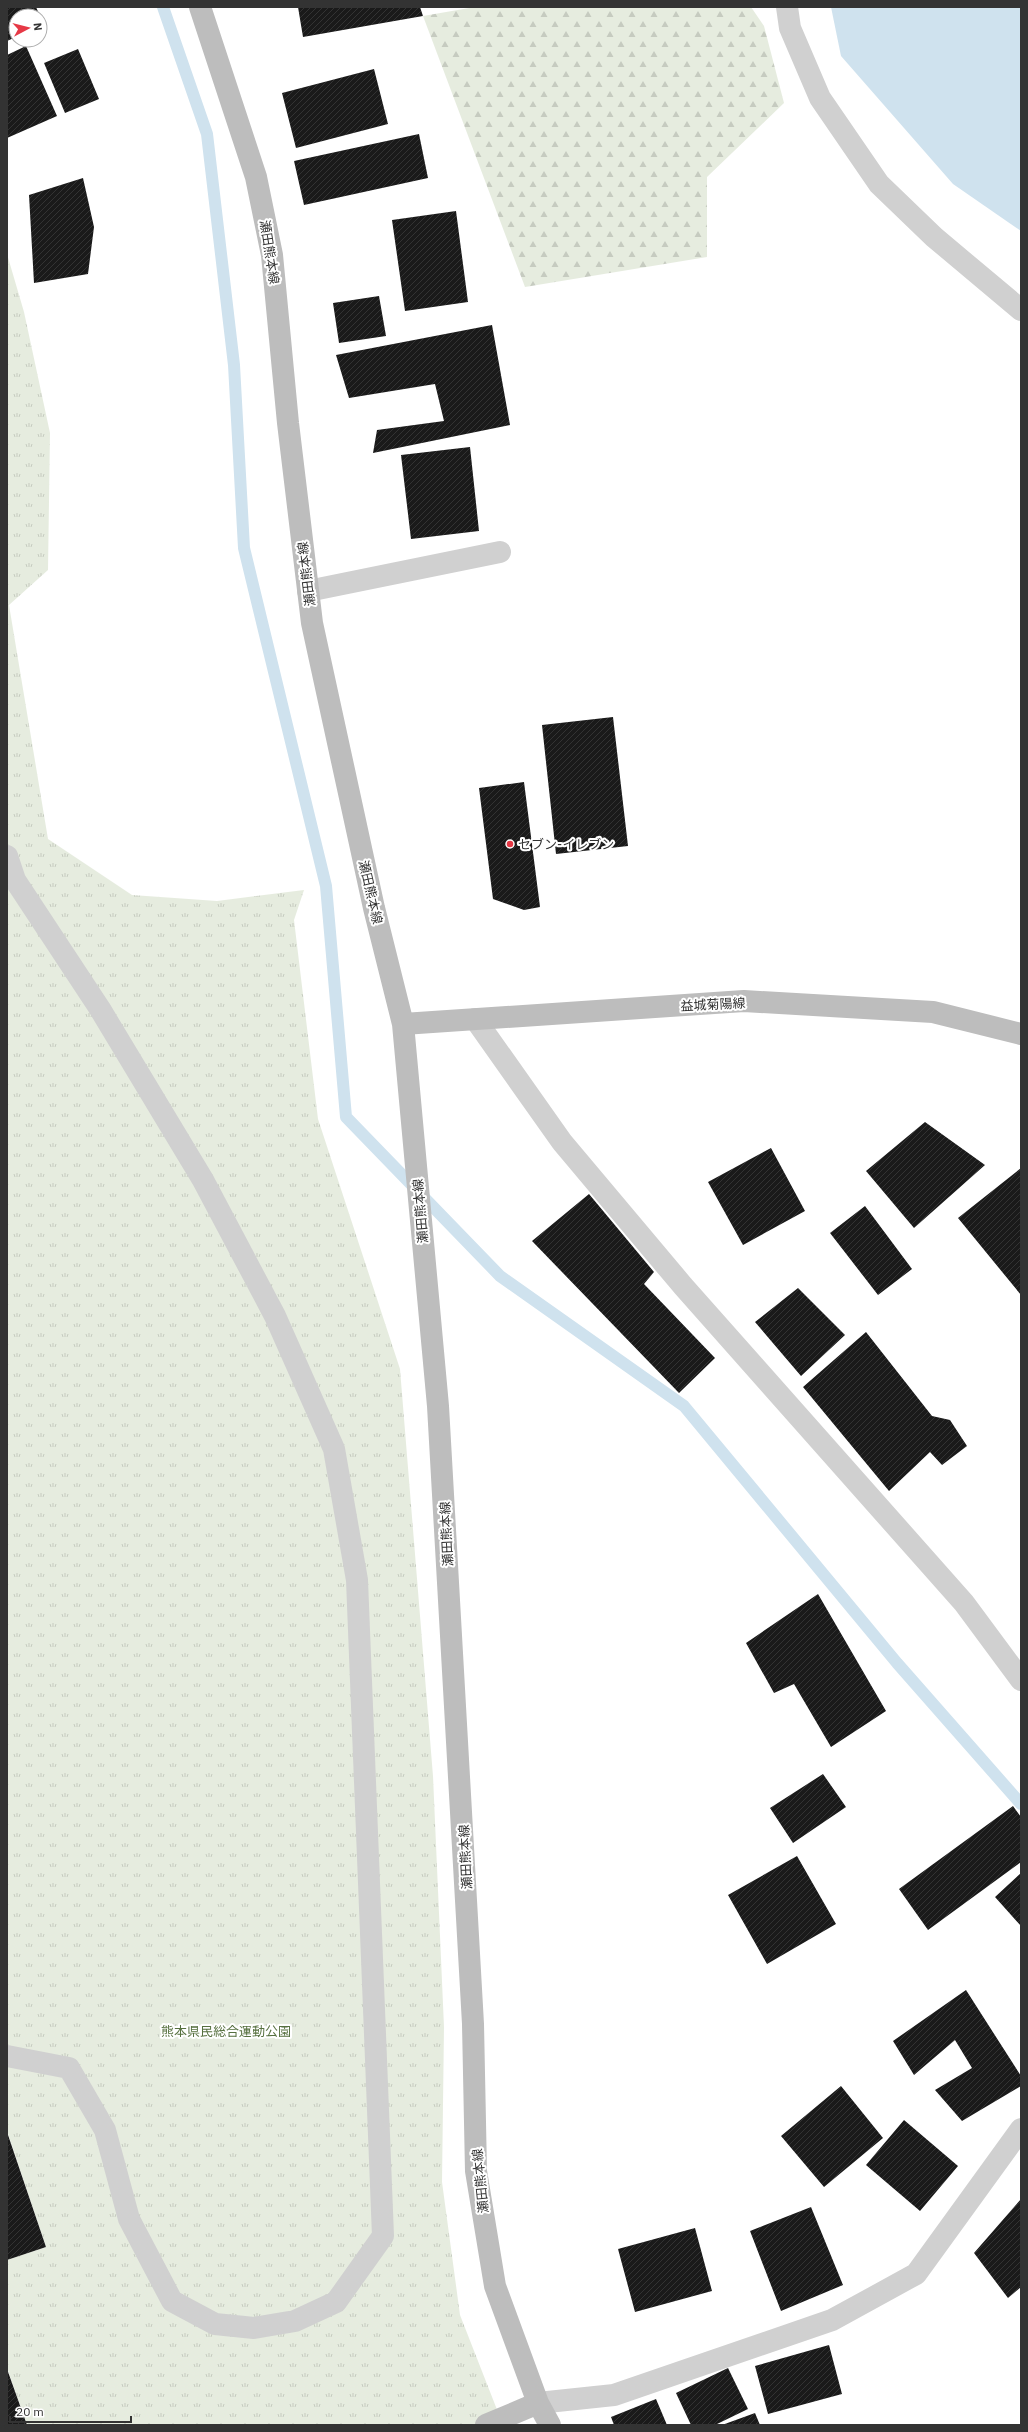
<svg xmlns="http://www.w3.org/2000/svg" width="1028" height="2432" font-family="'IBM Plex Sans','Noto Sans JP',sans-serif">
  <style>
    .forest { fill: url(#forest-firs) }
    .park { fill: url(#park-tufts) }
    .water { fill: #cfe2ee }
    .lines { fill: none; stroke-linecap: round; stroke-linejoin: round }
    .stream { stroke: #cfe2ee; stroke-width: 12 }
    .building { fill: url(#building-hatch) }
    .lane { stroke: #d0d0d0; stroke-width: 22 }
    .street { stroke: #d0d0d0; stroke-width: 22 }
    .secondary { stroke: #bdbdbd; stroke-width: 22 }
    .poi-dot { fill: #e63946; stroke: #fff; stroke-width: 1.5 }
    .labels { text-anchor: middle; stroke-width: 4; stroke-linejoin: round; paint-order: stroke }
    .street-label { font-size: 13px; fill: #333; stroke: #fff }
    .poi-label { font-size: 13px; fill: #333; stroke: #fff; text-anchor: start }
    .park-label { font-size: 13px; fill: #56703f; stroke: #fff }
  </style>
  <defs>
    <pattern id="forest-firs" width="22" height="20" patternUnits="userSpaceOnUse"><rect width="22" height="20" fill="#e6ecdf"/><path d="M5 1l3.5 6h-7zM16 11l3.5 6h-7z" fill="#c6cbc0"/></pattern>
    <pattern id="park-tufts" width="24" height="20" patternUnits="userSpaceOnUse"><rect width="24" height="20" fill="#e6ecdf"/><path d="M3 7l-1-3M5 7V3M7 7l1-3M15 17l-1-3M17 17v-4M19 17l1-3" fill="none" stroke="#c6cbc0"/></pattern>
    <pattern id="building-hatch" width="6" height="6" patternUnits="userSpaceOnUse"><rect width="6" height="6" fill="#1a1a1a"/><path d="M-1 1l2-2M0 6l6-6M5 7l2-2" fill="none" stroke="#333"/></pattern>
  </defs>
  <rect width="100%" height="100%" fill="#fff"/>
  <!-- forest -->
  <path class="forest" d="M475,7h276l13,19 20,77 -77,74v80l-182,30 -102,-271z"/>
  <!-- park -->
  <path class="park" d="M7,254l17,58 26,121 -2,137 -39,35 39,234 84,56 85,6 87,-11 -10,30 24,199 82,250 33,407 11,251 -2,155 18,133 43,110h-476l-20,-57v-108l39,-13 -39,-116z"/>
  <!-- water -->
  <path class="water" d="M831,7h190v224l-68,-47 -112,-128z"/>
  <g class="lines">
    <!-- stream -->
    <path class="stream" d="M163,7l44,127 27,231 10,183 82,338 20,231 154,159 184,130 213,257 124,141"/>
  </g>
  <!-- building -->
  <path class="building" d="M7,7h29l4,9h-24v21l-9,4z
    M298,7h122l3,9 -120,21z
    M26,46l31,70 -50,22v-83z
    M78,49l21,50 -34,14 -21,-50z
    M374,69l14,55 -92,24 -14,-55z
    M419,134l9,44 -124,27 -10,-44z
    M83,178l11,49 -6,47 -54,9 -5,-88z
    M456,211l12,91 -63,9 -13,-91z
    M379,296l7,40 -47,7 -6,-40z
    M492,325l18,100 -137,28 4,-23 67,-9 -9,-37 -86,14 -13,-43z
    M470,447l9,84 -68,8 -10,-84z
    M613,717l15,129 -72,8 -14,-129z
    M524,782l16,125 -16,3 -31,-11 -14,-111z
    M925,1122l60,43 -71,63 -48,-57z
    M771,1148l34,63 -62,34 -35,-63z
    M1021,1168v127l-63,-77z
    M589,1194l65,78 -10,12 71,74 -36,35 -147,-152z
    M865,1206l47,63 -34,26 -48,-62z
    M798,1288l47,47 -44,41 -46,-54z
    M866,1332l66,84 18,4 17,26 -25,19 -12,-13 -41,39 -86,-104z
    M818,1594l68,117 -55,36 -37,-63 -20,9 -28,-50z
    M823,1774l23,33 -53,36 -23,-35z
    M1013,1806l8,11v45l-93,68 -29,-41z
    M797,1856l39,68 -69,40 -39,-69z
    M1021,1873v53l-26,-29z
    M966,1990l55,86v10l-59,35 -27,-31 37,-22 -17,-28 -41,35 -21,-34z
    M841,2086l42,52 -59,49 -43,-51z
    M904,2120l54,46 -38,45 -54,-46z
    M7,2132l39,115 -39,13z
    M1021,2199v88l-13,11 -34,-45z
    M811,2207l32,78 -62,26 -31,-80z
    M695,2228l17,63 -77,21 -17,-63z
    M829,2345l13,49 -74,20 -13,-48z
    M728,2368l20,41 -33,16h-24l-15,-32z
    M7,2369l20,56h-20z
    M656,2399l11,26h-53l-3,-8z
    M755,2413l5,12h-38z"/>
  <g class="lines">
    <!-- lane -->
    <path class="lane" d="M308,591l192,-39
      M7,856l8,24 85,129 103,171 72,136 59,133 23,131 26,656 -47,66 -41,19 -41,7 -39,-4 -43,-23 -43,-82 -24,-89 -36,-62 -62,-12"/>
    <!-- street -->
    <path class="street" d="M787,7l3,21 30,70 59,86 55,53 87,73
      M475,1019l87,123 121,144 281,317 57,77
      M538,2403l76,-8 218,-75 84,-46 105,-145"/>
    <!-- secondary -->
    <path class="secondary" d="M200,7l56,170 16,78 16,168 24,200 62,285 29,116 35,382 35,618 3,147 19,115 43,117 12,22
      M403,1024l341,-23 189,11 88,22
      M486,2425l52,-22"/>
  </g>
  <!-- markers -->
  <circle class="poi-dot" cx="510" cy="844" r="4"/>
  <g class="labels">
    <!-- street labels -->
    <g class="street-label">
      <text transform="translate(270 252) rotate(81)" y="5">瀬田熊本線</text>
      <text transform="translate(306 574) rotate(-97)" y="5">瀬田熊本線</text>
      <text transform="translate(371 892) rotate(77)" y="5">瀬田熊本線</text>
      <text transform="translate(713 1004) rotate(-3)" y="5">益城菊陽線</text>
      <text transform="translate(420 1211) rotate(-95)" y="5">瀬田熊本線</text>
      <text transform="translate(446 1534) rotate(-93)" y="5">瀬田熊本線</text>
      <text transform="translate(465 1857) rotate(-93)" y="5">瀬田熊本線</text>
      <text transform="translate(480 2181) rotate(-96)" y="5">瀬田熊本線</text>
    </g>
    <!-- poi labels -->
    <g class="poi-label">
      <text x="518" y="849">セブン-イレブン</text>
    </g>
    <!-- park labels -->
    <g class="park-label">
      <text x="226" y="2036">熊本県民総合運動公園</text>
    </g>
  </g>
  <!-- border -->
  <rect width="1028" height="2432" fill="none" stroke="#333333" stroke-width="16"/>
  <!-- north arrow -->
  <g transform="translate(28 28) rotate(83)"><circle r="19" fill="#ffffff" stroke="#adadad"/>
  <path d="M0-3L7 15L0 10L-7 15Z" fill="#e63946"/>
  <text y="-6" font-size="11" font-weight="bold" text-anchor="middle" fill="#333333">N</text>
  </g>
  <!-- scale -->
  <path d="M10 2416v6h121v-6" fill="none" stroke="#333333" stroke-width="2"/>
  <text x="16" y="2416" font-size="12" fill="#333333" stroke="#ffffff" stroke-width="3" paint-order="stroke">20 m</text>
</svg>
